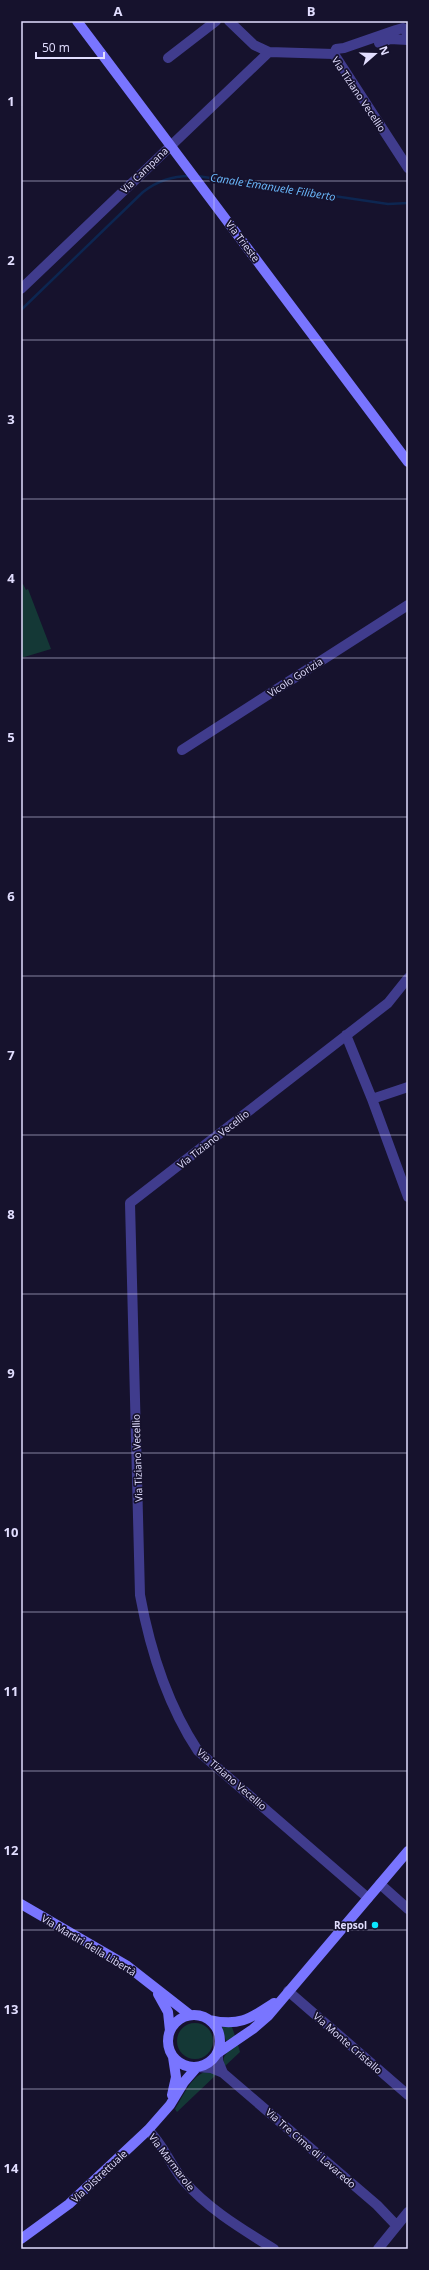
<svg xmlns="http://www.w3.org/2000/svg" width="429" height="2270" font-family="'Open Sans',sans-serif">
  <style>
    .green { fill: #143836 }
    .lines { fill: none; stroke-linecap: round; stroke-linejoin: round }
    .stream { stroke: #0d2651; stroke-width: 2.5 }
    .street { stroke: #403c8d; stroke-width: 10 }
    .secondary { stroke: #7975ff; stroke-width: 10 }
    .grid { fill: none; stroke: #e2deff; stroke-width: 1; stroke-opacity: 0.55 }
    .poi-dot { fill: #0ae6ff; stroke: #16122d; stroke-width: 1.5 }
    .labels { text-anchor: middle; stroke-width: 3.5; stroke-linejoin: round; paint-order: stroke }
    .street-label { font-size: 10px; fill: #e2deff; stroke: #16122d }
    .poi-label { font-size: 10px; font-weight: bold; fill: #e2deff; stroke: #16122d; text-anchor: end }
    .water-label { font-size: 11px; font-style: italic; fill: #6cbbff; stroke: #16122d }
    .neatline { fill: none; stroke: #e2deff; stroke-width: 1.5 }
    .grid-label { font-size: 13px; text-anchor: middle; font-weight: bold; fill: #e2deff }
  </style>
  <rect width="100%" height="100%" fill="#16122d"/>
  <!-- green -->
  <path class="green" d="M23,584l3,6 2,-1 23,60 -30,9v-73z
    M177 2041a18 18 0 1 1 36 0a18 18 0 1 1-36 0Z
    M222,2027h10l3,9 -9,5z
    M238,2045l2,7 -16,15c-3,-13 4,-15 14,-22z
    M207,2071l10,3 -40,38 -2,-3c9,-14 16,-33 32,-38z"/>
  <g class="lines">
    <!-- stream -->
    <path class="stream" d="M197,176l191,28 20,-1
      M21,310l122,-118c14,-11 30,-16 47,-16"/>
    <!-- street -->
    <path class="street" d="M229,21l25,24 15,7 65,2 74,114
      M379,43l11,-4 18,1
      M334,54l2,-5 8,-1 52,-18 7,-2 5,6
      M168,58l48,-37
      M21,289l248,-237
      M182,750l226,-145
      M346,1035l26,64 36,98
      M372,1099l36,-12
      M380,1884l28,25
      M368,1898l-170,-147c-31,-47 -48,-101 -58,-156l-10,-392 258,-200 20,-25
      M288,1991l120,104
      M197,2067l14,1 12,5 -5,-12v-8
      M223,2073l154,132 20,21
      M148,2130c15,14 22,34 35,50 25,29 59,49 91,69
      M378,2249l30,-37"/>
    <!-- secondary -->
    <path class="secondary" d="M77,21l331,441
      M21,1904l105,61 64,50
      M158,1994l10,18 2,19
      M168 2041a26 26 0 1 1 52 0a26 26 0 1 1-52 0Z
      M210,2020c30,7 41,-2 64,-17
      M218,2053l35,-24 15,-13 140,-165
      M172,2095l4,-18 -3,-20
      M21,2239l48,-35 79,-74 22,-25 14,-23 13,-15"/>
  </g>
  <!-- grid -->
  <path class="grid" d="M214,21v2228M21,181h387M21,340h387M21,499h387M21,658h387M21,817h387M21,976h387M21,1135h387M21,1294h387M21,1453h387M21,1612h387M21,1771h387M21,1930h387M21,2089h387"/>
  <!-- markers -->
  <circle class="poi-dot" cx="375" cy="1925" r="4"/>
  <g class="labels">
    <!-- street labels -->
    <g class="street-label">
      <text transform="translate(359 94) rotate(56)" y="4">Via Tiziano Vecellio</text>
      <text transform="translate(144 170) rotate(-44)" y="4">Via Campana</text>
      <text transform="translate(243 241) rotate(53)" y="4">Via Trieste</text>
      <text transform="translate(295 677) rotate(-33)" y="4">Vicolo Gorizia</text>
      <text transform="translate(213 1139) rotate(-38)" y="4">Via Tiziano Vecellio</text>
      <text transform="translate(137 1458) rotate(-92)" y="4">Via Tiziano Vecellio</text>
      <text transform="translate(232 1779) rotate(41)" y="4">Via Tiziano Vecellio</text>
      <text transform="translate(89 1945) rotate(31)" y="4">Via Martiri della Libertà</text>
      <text transform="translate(348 2043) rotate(41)" y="4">Via Monte Cristallo</text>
      <text transform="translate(311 2148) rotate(41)" y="4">Via Tre Cime di Lavaredo</text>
      <text transform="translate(172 2162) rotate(53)" y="4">Via Marmarole</text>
      <text transform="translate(99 2176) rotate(-43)" y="4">Via Distrettuale</text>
    </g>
    <!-- poi labels -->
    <g class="poi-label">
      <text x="367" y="1929">Repsol</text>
    </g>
    <!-- water labels -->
    <g class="water-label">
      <text transform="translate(273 187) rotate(9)" y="4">Canale Emanuele Filiberto</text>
    </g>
  </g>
  <!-- border -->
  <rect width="429" height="2270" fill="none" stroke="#16122d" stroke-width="44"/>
  <!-- north arrow -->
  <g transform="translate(375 54) rotate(70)" stroke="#16122d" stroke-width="3" paint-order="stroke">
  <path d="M0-3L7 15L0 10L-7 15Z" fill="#e2deff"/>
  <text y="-6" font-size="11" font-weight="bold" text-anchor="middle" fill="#e2deff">N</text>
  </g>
  <!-- scale -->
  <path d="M36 52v6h68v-6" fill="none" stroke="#e2deff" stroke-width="2"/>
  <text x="42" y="52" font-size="12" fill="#e2deff" stroke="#16122d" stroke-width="3" paint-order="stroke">50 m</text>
  <rect x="22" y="22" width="385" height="2226" class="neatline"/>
  <g class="grid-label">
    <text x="118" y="16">A</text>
    <text x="311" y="16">B</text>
    <text x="11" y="106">1</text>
    <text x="11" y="265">2</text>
    <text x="11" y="424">3</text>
    <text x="11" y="583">4</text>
    <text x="11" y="742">5</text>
    <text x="11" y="901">6</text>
    <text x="11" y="1060">7</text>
    <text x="11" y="1219">8</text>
    <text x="11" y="1378">9</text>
    <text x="11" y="1537">10</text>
    <text x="11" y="1696">11</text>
    <text x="11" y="1855">12</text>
    <text x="11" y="2014">13</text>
    <text x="11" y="2173">14</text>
  </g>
</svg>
